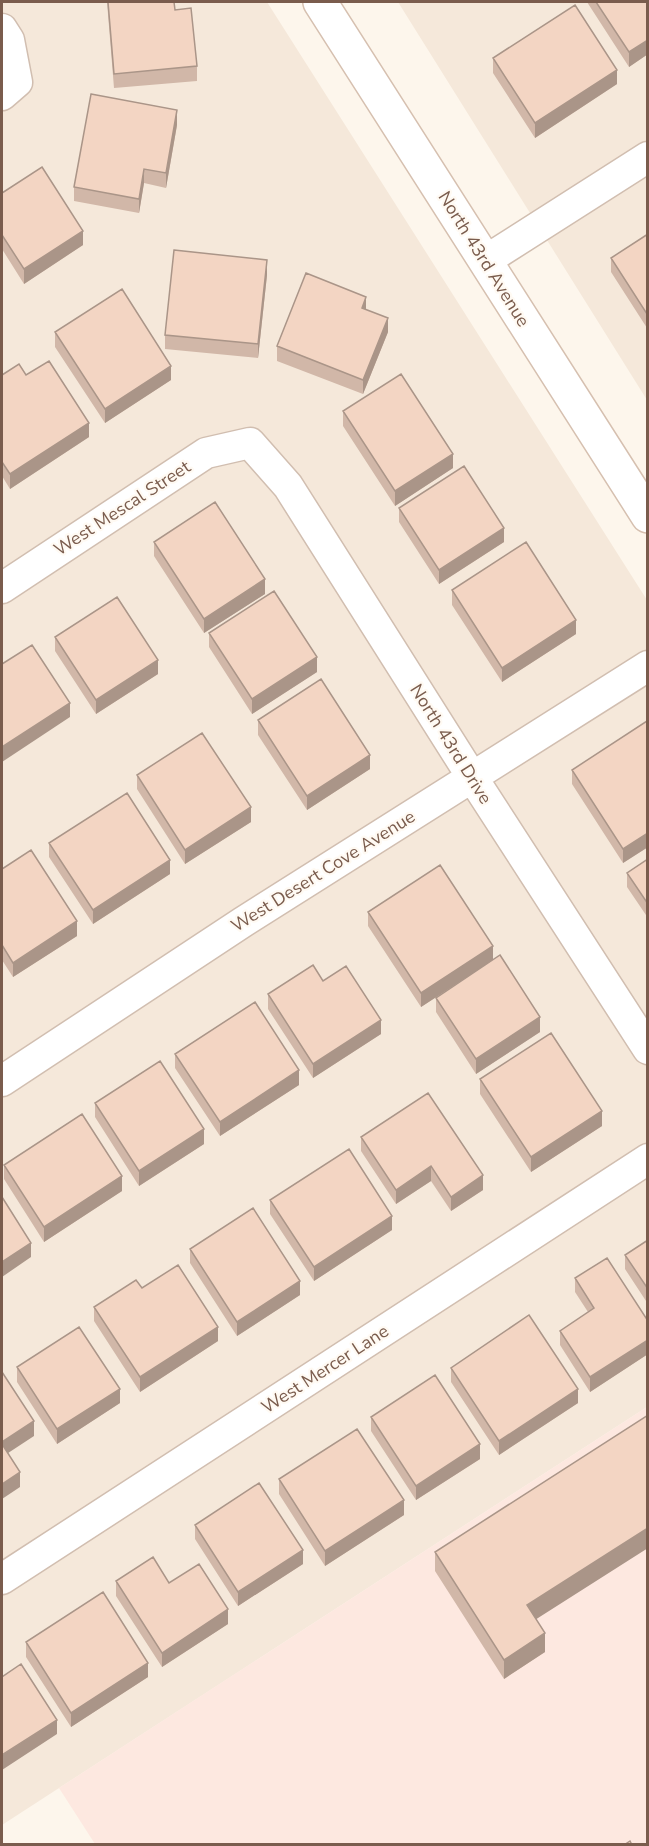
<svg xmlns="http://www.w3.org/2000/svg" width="649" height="1846" font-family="'Nunito Sans',sans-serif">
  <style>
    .residential { fill: #f5e8da }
    .commercial { fill: #fde8e0 }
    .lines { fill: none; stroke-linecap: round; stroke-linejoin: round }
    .minor-casing { stroke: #d1beb0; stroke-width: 33 }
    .secondary-casing { stroke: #d6c0b0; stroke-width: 36 }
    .minor { stroke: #fff; stroke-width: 30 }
    .secondary { stroke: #fff; stroke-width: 33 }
    .wall { fill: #d1b7a8 }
    .shaded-wall { fill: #aa9588 }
    .building { fill: #f3d5c3; stroke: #aa9588; stroke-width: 1.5 }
    .labels { text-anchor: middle; stroke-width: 4.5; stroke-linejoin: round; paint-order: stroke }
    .street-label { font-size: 18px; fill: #7a5c4d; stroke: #fffaf3 }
  </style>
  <rect width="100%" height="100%" fill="#fdf6ec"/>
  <!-- residential -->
  <path class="residential" d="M2,2h265l380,598v807l-645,418z
    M398,2h249v398z"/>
  <!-- commercial -->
  <path class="commercial" d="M647,1407v437h-552l-36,-56z"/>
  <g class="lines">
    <defs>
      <path id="minor" d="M2,29l7,11 8,42 -15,13
        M485,261l163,-104
        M2,588l204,-135 44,-10 38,43 184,291 176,272
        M2,1081l241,-159 405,-256
        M2,1579l646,-420"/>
      <path id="secondary" d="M320,2l328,514"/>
    </defs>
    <!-- minor casing -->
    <use href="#minor" class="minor-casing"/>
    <!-- secondary casing -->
    <use href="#secondary" class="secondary-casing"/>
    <!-- minor -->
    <use href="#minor" class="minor"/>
    <!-- secondary -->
    <use href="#secondary" class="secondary"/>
  </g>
  <!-- wall -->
  <path class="wall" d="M107,2h67l1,8 22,56v15l-83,7z
    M587,2h61v52l-19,13z
    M493,58l124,26 -82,54 -42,-65z
    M177,125l-11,63 -22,-5 -5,30 -65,-12v-14z
    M2,193l81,52 -59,39 -22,-35z
    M648,234l-1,94 -36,-56v-14z
    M267,275l-9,83 -93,-9v-14z
    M366,309l22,23 -25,62 -86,-33v-15z
    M55,332l116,48 -66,43 -50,-76z
    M2,375h24l63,62 -79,52 -8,-13z
    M343,411l110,57 -58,38 -52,-80z
    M399,508l105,34 -65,42 -40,-62z
    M154,542l111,52 -61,39 -50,-77z
    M452,590l124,44 -74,48 -50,-77z
    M209,633l108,39 -65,42 -43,-67z
    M55,637l103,37 -62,40 -41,-63z
    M258,720l112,49 -63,41 -49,-75z
    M648,722v125l-25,16 -51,-79v-14z
    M137,775l114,47 -66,42 -48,-75z
    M49,843l121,31 -77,50 -44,-67z
    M648,859v59l-21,-31v-14z
    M2,869l75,67 -64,41 -11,-17z
    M368,912l125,48 -72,47 -53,-81z
    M323,981l58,53 -68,44 -45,-69v-15z
    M436,998l104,34 -64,42 -40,-62z
    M175,1054l124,31 -79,51 -45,-68z
    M480,1079l122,47 -71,46 -51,-78z
    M428,1093l55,97 -32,21 -20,-30 -35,23 -35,-53v-14z
    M95,1103l109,41 -65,42 -44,-69z
    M4,1165l118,26 -78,51 -40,-63z
    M270,1200l122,30 -78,51 -44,-67z
    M648,1240v64l-23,-35v-14z
    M190,1249l110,46 -63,41 -47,-73z
    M575,1278l73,43v33l-58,38 -30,-47v-14l28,-19 -13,-20z
    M142,1288l76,53 -78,51 -46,-71v-14z
    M17,1367l103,36 -63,41 -40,-62z
    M451,1368l127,35 -79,52 -48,-73z
    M371,1417l109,42 -64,41 -45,-69z
    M279,1479l125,36 -79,51 -46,-72z
    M195,1525l108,39 -65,42 -43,-67z
    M435,1552l101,67 9,33 -41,27 -69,-108z
    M116,1581l53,2 59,41 -66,43 -46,-71z
    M26,1642l122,35 -77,50 -45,-70z"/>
  <!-- shaded-wall -->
  <path class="shaded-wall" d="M648,40v14l-19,13v-15z
    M617,70v14l-82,54v-15z
    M177,110v15l-11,63v-15z
    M144,169v14l-5,30v-14z
    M83,231v14l-59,39v-15z
    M267,260v15l-9,83v-14z
    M366,297v14l-4,-3z
    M388,318v14l-25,62v-14z
    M171,366v14l-66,43v-14z
    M89,423v14l-79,52v-15z
    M453,454v14l-58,38v-15z
    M504,528v14l-65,42v-14z
    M265,579v15l-61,39v-14z
    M576,620v14l-74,48v-14z
    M317,657v15l-65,42v-15z
    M158,660v14l-62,40v-14z
    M70,703v14l-68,45v-15z
    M370,755v14l-63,41v-14z
    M251,807v15l-66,42v-14z
    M648,833v14l-25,16v-14z
    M170,860v14l-77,50v-14z
    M77,921v15l-64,41v-14z
    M493,946v14l-72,47v-14z
    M540,1017v15l-64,42v-15z
    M381,1020v14l-68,44v-14z
    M299,1070v15l-79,51v-14z
    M602,1111v15l-71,46v-15z
    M204,1129v15l-65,42v-15z
    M431,1166v15l-35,23v-14z
    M483,1175v15l-32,21v-14z
    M122,1176v15l-78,51v-15z
    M392,1216v14l-78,51v-14z
    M31,1243v14l-29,20v-15z
    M300,1281v14l-63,41v-14z
    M218,1327v14l-78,51v-15z
    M648,1340v14l-58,38v-15z
    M120,1389v14l-63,41v-15z
    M578,1389v14l-79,52v-14z
    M34,1421v15l-32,21v-15z
    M480,1444v15l-64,41v-14z
    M20,1472v15l-18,12v-15z
    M404,1500v15l-79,51v-15z
    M648,1528v20l-121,77v-20z
    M303,1550v14l-65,42v-14z
    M228,1609v15l-66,43v-14z
    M545,1633v19l-41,27v-19z
    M148,1663v14l-77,50v-14z
    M57,1720v14l-55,36v-15z"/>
  <!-- building -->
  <path class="building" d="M108,2h66l1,8 16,-2 6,58 -83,8z
    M596,2h52v38l-19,12z
    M575,5l42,65 -82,53 -42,-65z
    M91,94l86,16 -11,63 -22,-4 -5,30 -65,-12z
    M42,167l41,64 -59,38 -22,-34v-42z
    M648,234v80h-1l-36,-56z
    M174,250l93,10 -9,84 -93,-9z
    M306,273l60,24 -4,11 26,10 -25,62 -86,-34z
    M122,289l49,77 -66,43 -50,-77z
    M49,361l40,62 -79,51 -8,-12v-87l17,-11 7,11z
    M401,374l52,80 -58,37 -52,-80z
    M464,466l40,62 -65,42 -40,-62z
    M215,502l50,77 -61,40 -50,-77z
    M526,542l50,78 -74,48 -50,-78z
    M274,591l43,66 -65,42 -43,-66z
    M117,597l41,63 -62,40 -41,-63z
    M32,645l38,58 -68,44v-83z
    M321,679l49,76 -63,41 -49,-76z
    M647,721l1,1v111l-25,16 -51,-79z
    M202,733l49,74 -66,43 -48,-75z
    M127,793l43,67 -77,50 -44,-67z
    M31,850l46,71 -64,42 -11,-18v-76z
    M648,859v45l-21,-31z
    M440,865l53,81 -72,47 -53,-81z
    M500,955l40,62 -64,42 -40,-61z
    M313,965l10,16 23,-15 35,54 -68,44 -45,-70z
    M255,1002l44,68 -79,52 -45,-68z
    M551,1033l51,78 -71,46 -51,-78z
    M160,1061l44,68 -65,42 -44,-68z
    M428,1093l55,82 -32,22 -20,-31 -35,24 -35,-53z
    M82,1114l40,62 -78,51 -40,-62z
    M349,1149l43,67 -78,51 -44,-67z
    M2,1197l29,46 -29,19z
    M253,1208l47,73 -63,41 -47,-73z
    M648,1240v49l-23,-34z
    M607,1258l41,63v19l-58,37 -30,-46 34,-23 -19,-30z
    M178,1265l40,62 -78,50 -46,-70 42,-27 6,8z
    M529,1315l49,74 -79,52 -48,-73z
    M79,1327l41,62 -63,40 -40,-62z
    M2,1372l32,49 -32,21z
    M435,1375l45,69 -64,42 -45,-69z
    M648,1415v113l-121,77 18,28 -41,27 -69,-108z
    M357,1429l47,71 -79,51 -46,-72z
    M2,1444l18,28 -18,12z
    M259,1483l44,67 -65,42 -43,-67z
    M153,1557l16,26 30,-19 29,45 -66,44 -46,-72z
    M103,1592l45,71 -77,50 -45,-71z
    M21,1664l36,56 -55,35v-78z
    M630,1841l2,4h-8z"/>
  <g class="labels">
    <!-- street labels -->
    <g class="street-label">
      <text transform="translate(484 259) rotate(58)" y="6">North 43rd Avenue</text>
      <text transform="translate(122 508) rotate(-33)" y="6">West Mescal Street</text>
      <text transform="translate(451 744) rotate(58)" y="6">North 43rd Drive</text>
      <text transform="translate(323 871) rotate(-32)" y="6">West Desert Cove Avenue</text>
      <text transform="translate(325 1369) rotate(-33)" y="6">West Mercer Lane</text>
    </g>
  </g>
  <!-- border -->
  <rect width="649" height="1846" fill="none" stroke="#7a5c4d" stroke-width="6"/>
</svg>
